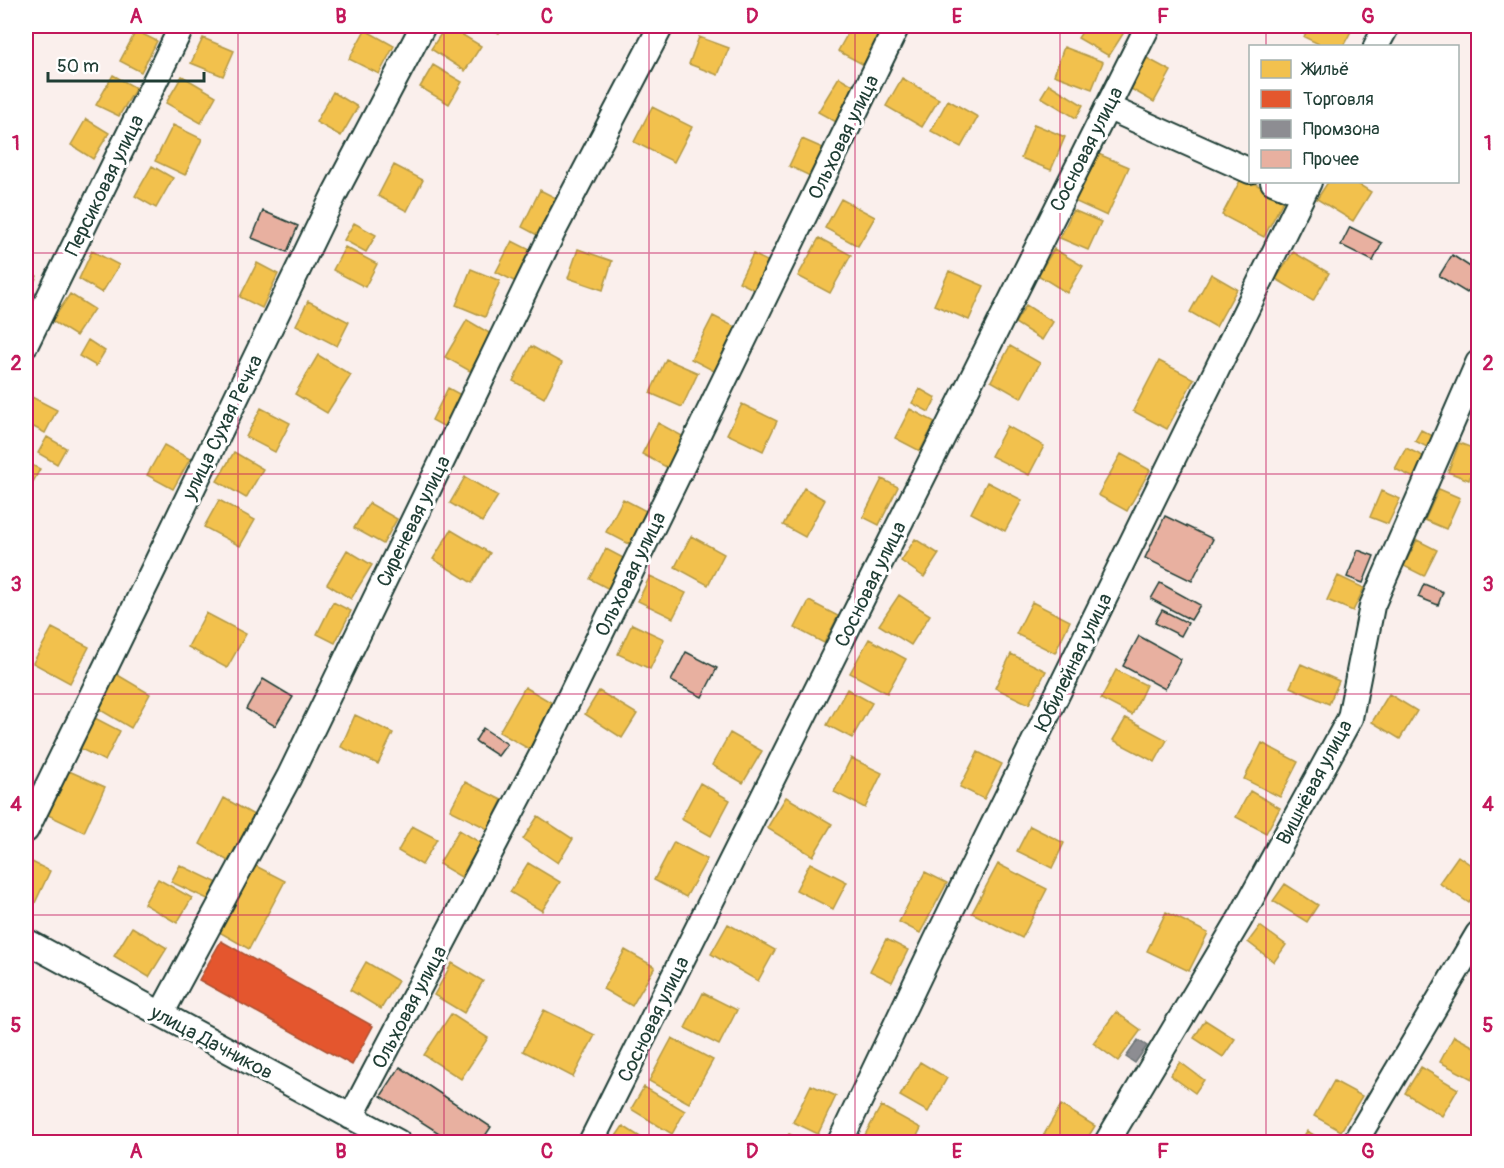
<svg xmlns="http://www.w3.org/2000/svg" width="1504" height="1168" font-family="Pangolin,sans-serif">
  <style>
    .homes { fill: #f2c14e; stroke: #b39946; stroke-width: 1.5 }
    .shops { fill: #e4572e; stroke: #a94f30; stroke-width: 1.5 }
    .industry { fill: #8d8d92; stroke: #6c7576; stroke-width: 1.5 }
    .building { fill: #e8b0a0; stroke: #1f3d34; stroke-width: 1.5 }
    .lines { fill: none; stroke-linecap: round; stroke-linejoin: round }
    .minor-casing { stroke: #1f3d34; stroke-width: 28 }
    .minor { stroke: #fff; stroke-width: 24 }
    .grid { fill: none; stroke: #c2185b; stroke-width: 1.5; stroke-opacity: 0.55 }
    .labels { text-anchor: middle; stroke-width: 6; stroke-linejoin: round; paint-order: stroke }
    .street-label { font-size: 20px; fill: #1f3d34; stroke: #fff }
    .neatline { fill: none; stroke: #c2185b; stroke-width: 2 }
    .grid-label { font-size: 20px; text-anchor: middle; font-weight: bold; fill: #c2185b }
  </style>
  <rect width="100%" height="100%" fill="#faefec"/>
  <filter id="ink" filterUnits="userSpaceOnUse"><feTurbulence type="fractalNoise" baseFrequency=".0167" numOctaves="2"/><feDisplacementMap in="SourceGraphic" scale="12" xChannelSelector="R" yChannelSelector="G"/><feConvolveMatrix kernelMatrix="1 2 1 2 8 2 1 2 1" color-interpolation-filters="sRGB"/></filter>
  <g filter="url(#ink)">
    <!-- homes -->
    <path class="homes" d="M446,26h2l33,20 -16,25 -34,-22z
      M482,26h20l-3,7z
      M852,26h8l22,12 -16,28 -28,-15z
      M1086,26h42l-19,30 -31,-18z
      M1309,26h45l-11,20h-20l-19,-9z
      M365,30l29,16 -15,28 -30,-15z
      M136,31l21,10 -16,31 -21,-11z
      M699,37l30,11 -11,27 -29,-11z
      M203,38l31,13 -11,25 -32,-13z
      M1064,47l39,15 -11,27 -38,-14z
      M1141,55l30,16 -17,31 -30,-17z
      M433,65l29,17 -13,22 -29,-17z
      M113,75l23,13 -17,28 -23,-11z
      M182,76l34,20 -15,27 -35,-20z
      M839,77l19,11 -20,35 -20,-11z
      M902,78l37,21 -17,28 -36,-21z
      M1049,84l34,21 -7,13 -35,-21z
      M333,92l25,15 -17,29 -25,-14z
      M948,100l30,17 -17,30 -30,-16z
      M652,107l40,20 -18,35 -40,-20z
      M86,119l23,14 -16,26 -22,-14z
      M1034,124l31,13 -14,33 -30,-12z
      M173,125l29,14 -17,36 -30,-14z
      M802,139l23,10 -13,28 -23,-11z
      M1096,153l33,14 -22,49 -33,-15z
      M394,165l29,15 -16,31 -29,-15z
      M152,166l21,12 -17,30 -21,-12z
      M1242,177l42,22 -20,38 -42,-22z
      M1328,182h27l16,10 -18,29 -36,-22z
      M540,190l18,9 -19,37 -17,-9z
      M841,199l34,18 -17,29 -33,-18z
      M1073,210l28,12 -13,28 -28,-12z
      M354,223l22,12 -10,17 -22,-12z
      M819,238l32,17 -21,38 -32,-17z
      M512,241l20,10 -16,31 -20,-10z
      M345,247l32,17 -12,23 -32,-17z
      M578,249l34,12 -9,29 -35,-12z
      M1054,249l29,17 -16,27 -29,-18z
      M92,251l27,14 -17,28 -23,-14z
      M1293,252l36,21 -16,28 -37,-22z
      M753,254l22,11 -14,28 -22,-11z
      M257,263l21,11 -16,34 -22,-11z
      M471,269l29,12 -15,36 -29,-12z
      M26,271l11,5 -11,22z
      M949,271l35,15 -15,34 -35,-15z
      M1211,274l26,15 -21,38 -26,-15z
      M70,294l24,15 -18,27 -24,-15z
      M308,301l41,21 -12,24 -41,-21z
      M1026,305l27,17 -11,18 -27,-17z
      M713,316l26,13 -23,43 -25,-13z
      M467,320l24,14 -21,37 -25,-14z
      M88,340l17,11 -9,15 -17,-10z
      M531,346l31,17 -18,35 -31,-17z
      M1010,346l30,17 -19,35 -30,-17z
      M318,355l33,20 -24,38 -32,-19z
      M666,359l32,14 -16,34 -32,-14z
      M1159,361l35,18 -27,50 -34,-18z
      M448,388l13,7 -16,32 -13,-7z
      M920,389l16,9 -7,14 -17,-9z
      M26,394l31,16 -12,23 -19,-10z
      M742,404l35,17 -14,30 -36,-17z
      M261,408l29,15 -15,29 -29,-15z
      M910,409l25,13 -15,29 -25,-13z
      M658,423l28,15 -16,31 -28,-15z
      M1007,426l37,20 -15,29 -38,-19z
      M1421,430l14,7 -6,11 -14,-7z
      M47,437l19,11 -9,16 -19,-11z
      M1459,443l19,7v5l-9,25 -21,-8z
      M164,445l26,14 -17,30 -26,-14z
      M1406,448l19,9 -11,21 -19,-9z
      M234,452l29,17 -17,29 -29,-17z
      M1121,454l29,16 -23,41 -29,-16z
      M26,462l14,7 -13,24h-1z
      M465,477l33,19 -16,26 -32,-19z
      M882,479l16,8 -19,38 -16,-8z
      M987,482l35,18 -17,31 -34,-18z
      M804,488l21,12 -20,37 -22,-12z
      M1439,489l21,9 -14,31 -21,-9z
      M1381,491l19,8 -12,25 -18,-7z
      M623,499l27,14 -17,33 -27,-14z
      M219,500l36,20 -15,26 -36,-19z
      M369,503l28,16 -14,25 -29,-16z
      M451,530l39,23 -18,30 -39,-24z
      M691,536l33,18 -16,31 -33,-18z
      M915,539l24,15 -15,23 -23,-16z
      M1417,540l20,10 -13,26 -20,-10z
      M606,549l23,12 -16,30 -23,-12z
      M347,550l25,15 -21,34 -24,-15z
      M650,576l36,17 -13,25 -35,-17z
      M1338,576l26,12 -11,23 -26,-11z
      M899,595l31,20 -19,30 -32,-20z
      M809,601l29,15 -14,27 -29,-15z
      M333,602l18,9 -16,32 -18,-9z
      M1032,602l38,19 -15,32 -39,-19z
      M206,613l40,21 -19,34 -39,-21z
      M632,624l32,15 -14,30 -32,-15z
      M52,628l37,19 -19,36 -37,-20z
      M869,639l37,20 -19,34 -37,-20z
      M1011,654l35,17 -17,33 -34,-16z
      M1301,664l38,17 -10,23 -39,-17z
      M1116,670l30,15 -14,30 -31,-16z
      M116,674l34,20 -19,34 -34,-20z
      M525,687l29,17 -25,45 -30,-17z
      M847,689l25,14 -20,35 -25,-13z
      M599,691l38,23 -15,24 -37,-24z
      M1389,694l28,17 -17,28 -28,-17z
      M355,715l38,18 -15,31 -37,-17z
      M91,716l29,15 -15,30 -30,-15z
      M1126,718l41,22 -12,22 -42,-22z
      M730,733l32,18 -19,32 -31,-18z
      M1262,743l36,19 -18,35 -36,-18z
      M978,752l24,12 -18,35 -24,-12z
      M851,758l31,15 -17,35 -31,-16z
      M69,771l36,16 -21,45 -36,-17z
      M465,782l37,18 -14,29 -38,-19z
      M700,783l30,17 -19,36 -30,-17z
      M1250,791l30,17 -14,25 -30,-16z
      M786,797l46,27 -19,32 -46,-28z
      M224,798l30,17 -26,46 -28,-17z
      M538,816l35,23 -15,24 -35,-24z
      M412,826l25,13 -15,26 -24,-14z
      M1030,826l34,17 -12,25 -35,-17z
      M459,830l22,13 -20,34 -22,-13z
      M674,842l33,17 -21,38 -32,-17z
      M1458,856l20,14v18l-9,15 -30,-20z
      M26,859l24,12 -24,51z
      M250,863l35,18 -36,68 -35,-20z
      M528,863l32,19 -18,29 -32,-19z
      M810,863l37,19 -14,27 -37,-19z
      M998,864l49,25 -25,49 -50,-25z
      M180,865l40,19 -8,17 -41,-19z
      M925,872l22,11 -27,50 -21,-11z
      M158,879l34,19 -15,25 -33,-19z
      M1285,884l33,21 -11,17 -34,-21z
      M1166,912l42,21 -19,38 -42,-20z
      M728,924l47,26 -17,31 -47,-27z
      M1260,926l26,19 -12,17 -26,-20z
      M132,927l35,21 -18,29 -35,-21z
      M886,939l22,11 -16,32 -22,-11z
      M625,950l30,17 -23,39 -29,-17z
      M366,962l32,19 -17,28 -31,-19z
      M452,963l31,18 -19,32 -30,-18z
      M703,993l34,17 -18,35 -34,-17z
      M544,1010l51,25 -22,42 -50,-26z
      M1116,1012l25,18 -23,31 -25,-18z
      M451,1014l37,24 -27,41 -37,-24z
      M1205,1020l30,19 -12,18 -29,-19z
      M1454,1036l24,13v18l-6,12 -32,-17z
      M672,1038l41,22 -24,43 -40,-22z
      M920,1062l27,16 -19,34 -28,-16z
      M1180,1062l24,18 -9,13 -25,-18z
      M1421,1067l37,22 -16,27 -37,-23z
      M1334,1081l28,15 -21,35 -27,-15z
      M811,1085l25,11 -18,38 -25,-12z
      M644,1087l41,24 -13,23 -41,-25z
      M1061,1105l34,21 -10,16h-36l-7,-4z
      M881,1106l40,22 -7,14h-53z
      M623,1126l22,14 -1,2h-32z
      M1307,1131l19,11h-26z
      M789,1134l17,8h-21z"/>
    <!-- shops -->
    <path class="shops" d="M221,941l152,85 -21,39 -153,-85z"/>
    <!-- industry -->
    <path class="industry" d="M1138,1040l9,6 -12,17 -9,-6z"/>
    <!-- building -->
    <path class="building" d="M263,211l35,15 -11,26 -35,-14z
      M1350,227l32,16 -9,18 -32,-16z
      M1452,255l26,17v2l-11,19 -28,-17z
      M1165,516l48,23 -21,42 -47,-23z
      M1358,550l16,6 -11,27 -16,-6z
      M1160,583l40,22 -9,15 -40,-21z
      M1424,584l19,8 -5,13 -20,-8z
      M1162,610l26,13 -7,13 -26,-13z
      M1139,636l42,23 -16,30 -42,-23z
      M686,652l31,16 -15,29 -31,-16z
      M263,679l30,18 -18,29 -29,-17z
      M483,728l24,16 -9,12 -23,-15z
      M400,1067l91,60 -10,15h-28l-72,-46z"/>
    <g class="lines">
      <defs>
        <path id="minor" d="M1376,46l11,-20
          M1107,107l143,64
          M1273,182l29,12
          M26,344l156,-318
          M26,830l128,-262 181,-375 88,-167
          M26,941l372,201
          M161,1014l128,-237 264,-545 108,-206
          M351,1117l190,-361 356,-730
          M591,1142l557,-1116
          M840,1142l96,-201 373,-759
          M1107,1142l133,-223 110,-201 22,-112 106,-243
          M1355,1142l123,-208"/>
      </defs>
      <!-- minor casing -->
      <use href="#minor" class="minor-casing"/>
      <!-- minor -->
      <use href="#minor" class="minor"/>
    </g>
  </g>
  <!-- grid -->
  <path class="grid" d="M238,26v1116M444,26v1116M649,26v1116M855,26v1116M1060,26v1116M1266,26v20M1266,182v960M26,253h1452M26,474h1452M26,694h1452M26,915h1452"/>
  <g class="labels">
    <!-- street labels -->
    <g class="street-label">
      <text transform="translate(843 137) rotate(-64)" y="7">Ольховая улица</text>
      <text transform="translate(1086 149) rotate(-63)" y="7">Сосновая улица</text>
      <text transform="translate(104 185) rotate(-64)" y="7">Персиковая улица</text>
      <text transform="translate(222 427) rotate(-64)" y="7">улица Сухая Речка</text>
      <text transform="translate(413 521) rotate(-64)" y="7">Сиреневая улица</text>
      <text transform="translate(630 574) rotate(-64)" y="7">Ольховая улица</text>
      <text transform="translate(870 584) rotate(-64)" y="7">Сосновая улица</text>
      <text transform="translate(1073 662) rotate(-64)" y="7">Юбилейная улица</text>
      <text transform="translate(1314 782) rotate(-62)" y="7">Вишнёвая улица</text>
      <text transform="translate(409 1007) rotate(-62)" y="7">Ольховая улица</text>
      <text transform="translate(653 1019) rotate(-64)" y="7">Сосновая улица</text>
      <text transform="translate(212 1042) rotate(28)" y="7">улица Дачников</text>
    </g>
  </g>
  <!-- margin -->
  <rect width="1504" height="1168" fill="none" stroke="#fff" stroke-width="66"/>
  <!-- legend -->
  <rect x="1249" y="45" width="210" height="138" fill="#ffffff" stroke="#a5b1ae" stroke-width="1.5"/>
  <rect x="1261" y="60" width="30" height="18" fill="#f2c14e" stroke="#a5b1ae" stroke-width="1.5"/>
  <text x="1303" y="75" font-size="18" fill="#1f3d34">Жильё</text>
  <rect x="1261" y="90" width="30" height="18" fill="#e4572e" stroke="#a5b1ae" stroke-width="1.5"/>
  <text x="1303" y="105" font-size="18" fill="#1f3d34">Торговля</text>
  <rect x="1261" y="120" width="30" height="18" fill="#8d8d92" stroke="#a5b1ae" stroke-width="1.5"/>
  <text x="1303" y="135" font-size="18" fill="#1f3d34">Промзона</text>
  <rect x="1261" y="150" width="30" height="18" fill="#e8b0a0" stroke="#a5b1ae" stroke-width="1.5"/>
  <text x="1303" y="165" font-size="18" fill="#1f3d34">Прочее</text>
  <!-- scale -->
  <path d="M48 72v9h156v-9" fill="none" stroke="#1f3d34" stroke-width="3"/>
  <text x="57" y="72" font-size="18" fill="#1f3d34" stroke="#ffffff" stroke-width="4.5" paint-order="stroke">50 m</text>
  <rect x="33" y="33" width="1438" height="1102" class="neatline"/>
  <g class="grid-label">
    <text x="136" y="23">A</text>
    <text x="341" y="23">B</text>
    <text x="547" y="23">C</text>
    <text x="752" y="23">D</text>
    <text x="957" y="23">E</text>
    <text x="1163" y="23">F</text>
    <text x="1368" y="23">G</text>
    <text x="16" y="150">1</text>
    <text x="1488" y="150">1</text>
    <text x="16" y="370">2</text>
    <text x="1488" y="370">2</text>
    <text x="16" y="591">3</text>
    <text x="1488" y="591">3</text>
    <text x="16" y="811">4</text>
    <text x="1488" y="811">4</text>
    <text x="16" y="1032">5</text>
    <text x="1488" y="1032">5</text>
    <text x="136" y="1158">A</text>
    <text x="341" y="1158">B</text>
    <text x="547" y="1158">C</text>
    <text x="752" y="1158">D</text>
    <text x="957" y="1158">E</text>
    <text x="1163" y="1158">F</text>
    <text x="1368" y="1158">G</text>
  </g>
</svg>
